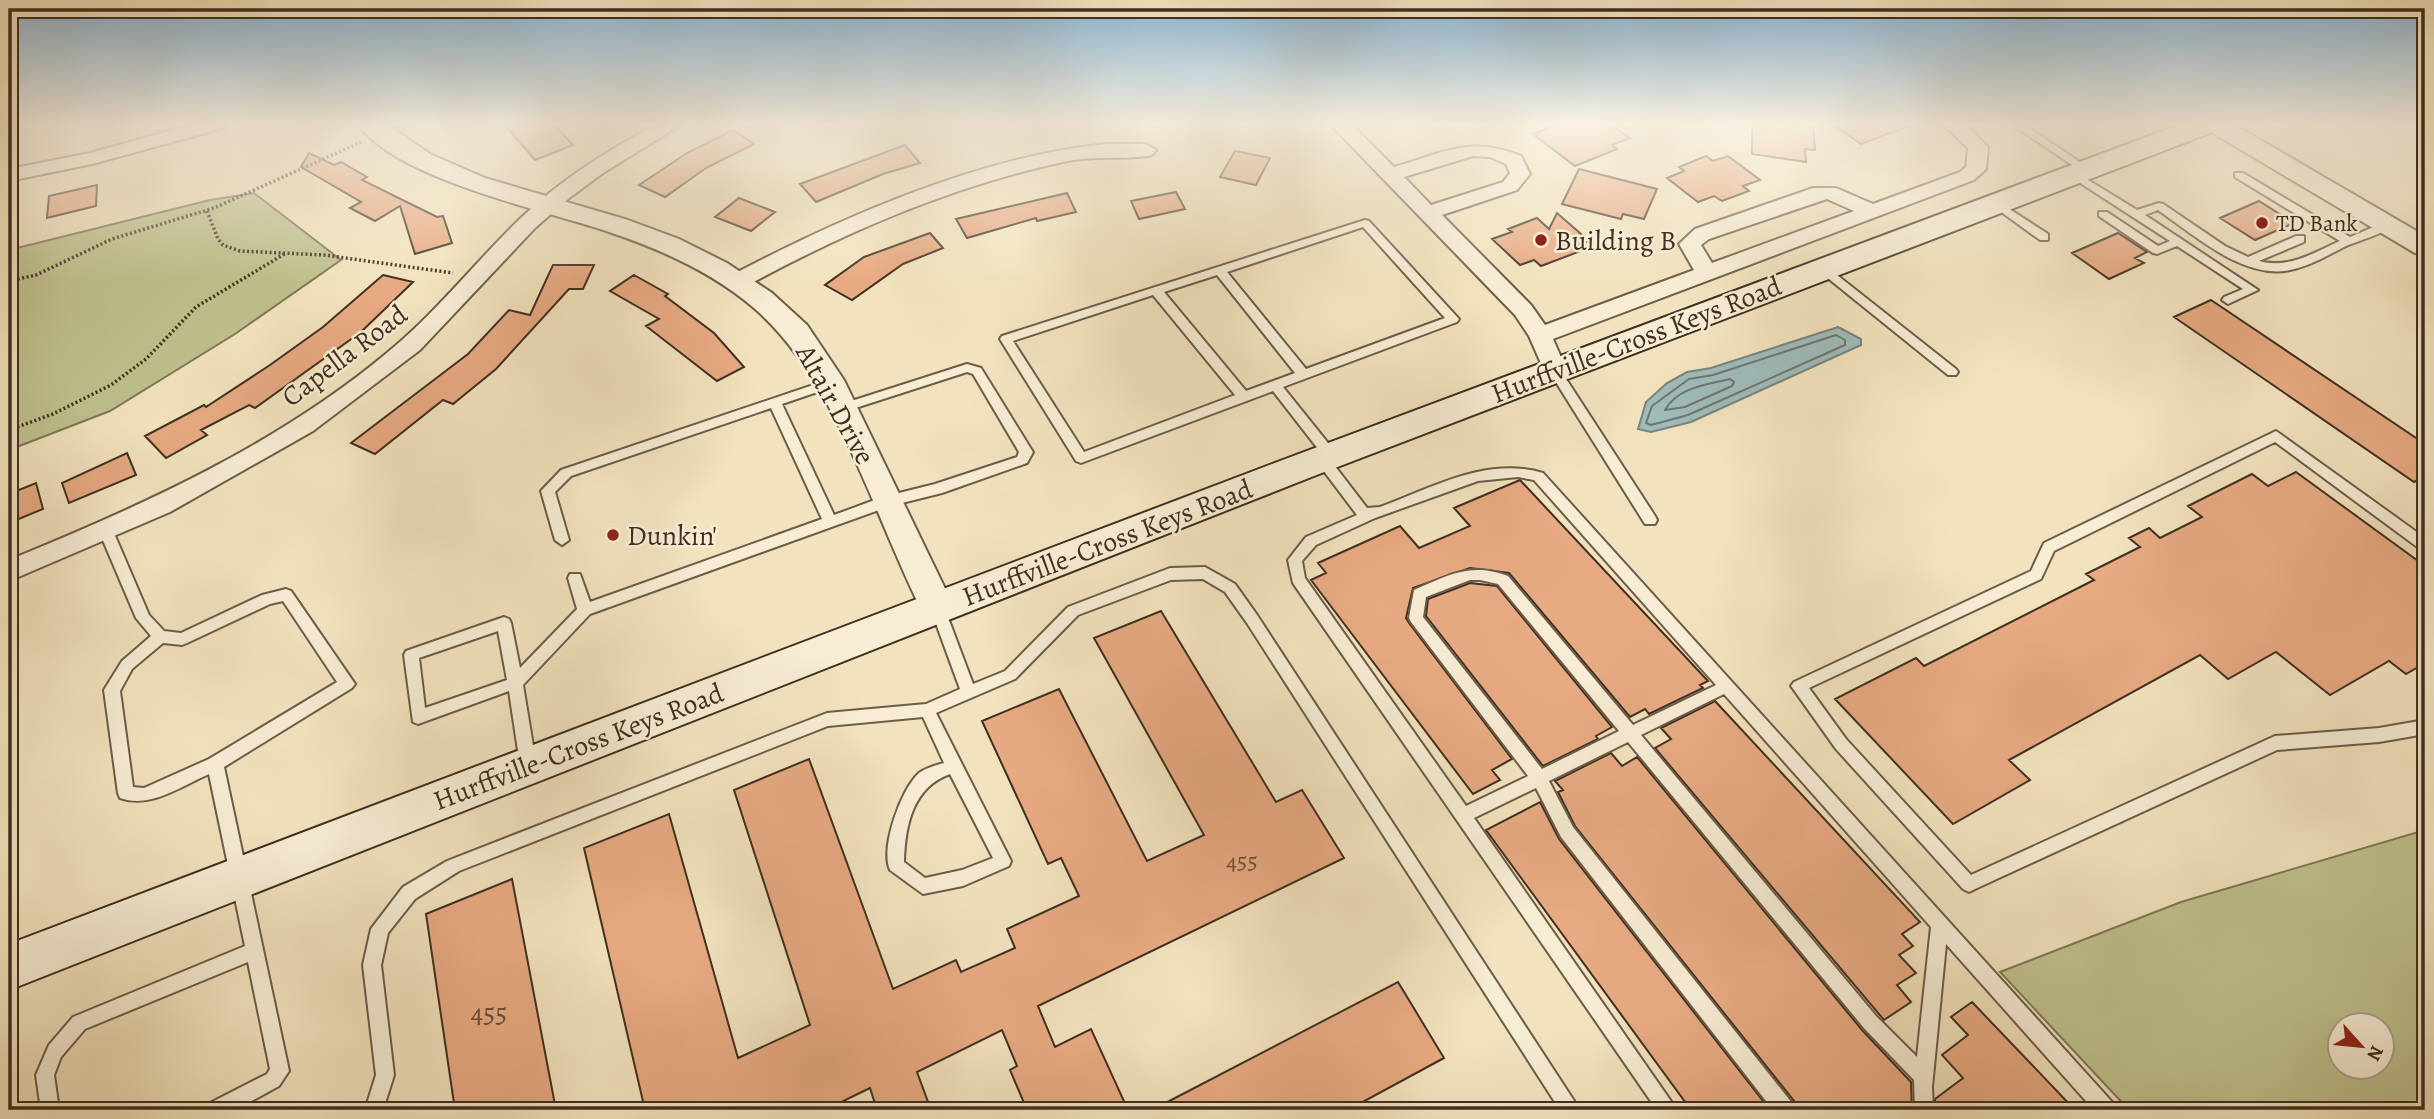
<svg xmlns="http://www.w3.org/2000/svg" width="2434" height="1119" font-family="Alegreya,serif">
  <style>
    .green { fill: #bfc28e; stroke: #7f7858; stroke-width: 2; fill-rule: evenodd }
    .water { fill: #9fbcbc; stroke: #79847e; stroke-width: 2 }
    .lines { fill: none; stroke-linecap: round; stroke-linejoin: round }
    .shore { stroke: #6f766e; stroke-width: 2 }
    .building { fill: #e8aa82; stroke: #3f2f21; stroke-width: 2 }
    .service-casing { stroke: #6c5c48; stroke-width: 4 }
    .minor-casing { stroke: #6c5c48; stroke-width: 4 }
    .tertiary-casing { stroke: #6c5c48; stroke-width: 4 }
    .secondary-casing { stroke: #3f2f21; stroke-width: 4 }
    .path { stroke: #3f2f21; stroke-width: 3.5; stroke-dasharray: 2 2.5; stroke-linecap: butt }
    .service { fill: #f7edd5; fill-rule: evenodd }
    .minor { fill: #f7edd5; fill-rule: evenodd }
    .tertiary { fill: #f7edd5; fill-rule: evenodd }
    .secondary { fill: #f7edd5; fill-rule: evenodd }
    .poi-dot { fill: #8f2418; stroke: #f7edd5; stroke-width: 2.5 }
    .labels { text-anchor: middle; stroke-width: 5; stroke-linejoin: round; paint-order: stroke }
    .far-poi-label { font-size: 23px; fill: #3f2f21; stroke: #f7edd5; text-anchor: start }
    .number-label { font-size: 24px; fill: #694e39 }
    .poi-label { font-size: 28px; fill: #3f2f21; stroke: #f7edd5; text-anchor: start }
    .street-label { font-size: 28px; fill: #3f2f21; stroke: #f7edd5 }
    .near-number-label { font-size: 28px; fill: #694e39 }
  </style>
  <rect width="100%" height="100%" fill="#f2e3be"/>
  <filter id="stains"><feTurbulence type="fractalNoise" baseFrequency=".00286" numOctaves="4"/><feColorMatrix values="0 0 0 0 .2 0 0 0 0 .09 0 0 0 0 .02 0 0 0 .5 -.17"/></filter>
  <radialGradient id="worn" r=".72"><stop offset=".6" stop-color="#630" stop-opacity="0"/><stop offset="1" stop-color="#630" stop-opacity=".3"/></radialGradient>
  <!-- green -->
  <path class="green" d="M254,193l87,67 -106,74 -125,77 -101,39v-200l201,-50z
    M2425,830v280h-296l-129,-138 181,-70zM2340,1024h42v42h-42z"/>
  <!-- water -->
  <path class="water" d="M1838,327l23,12v6l-170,77 -40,10 -13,-3 8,-27 21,-19 20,-11 24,-4z"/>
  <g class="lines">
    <!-- shore -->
    <path class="shore" d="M1836,335l9,5v5l-157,70 -37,10 -5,-2 6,-17 37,-27 24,-4z
      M1730,379l4,3 -2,4 -47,21 -20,3c13,-23 41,-25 65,-31z"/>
  </g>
  <!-- building -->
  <path class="building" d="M504,124h50l19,21 -38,15z
    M1559,124h51l20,14 -18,7 5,4 -42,17 -42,-32z
    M1752,124h61l2,26 -10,-1 1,13 -54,-8z
    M1832,124h77v2l-48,18z
    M733,130l21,14 -48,24 -41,29 -26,-12 48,-32z
    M905,145l15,18 -37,11 -67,28 -16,-18z
    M1235,151l35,7 -14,27 -36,-8z
    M309,153l25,12 7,-3 26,15 -5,3 75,37 6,-1 9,27 -37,11 -15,-48 -25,15 -25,-13 11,-6 -60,-35z
    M1706,156l7,5 15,-5 32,24 -17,6 6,5 -27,10 -8,-5 -16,6 -31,-24 17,-7 -5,-4z
    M1579,169l78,20 -13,30 -21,-5 -2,5 -59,-15z
    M97,185l-1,21 -49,12 2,-22z
    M1176,192l9,17 -46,10 -8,-18z
    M1067,193l9,19 -39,9 -1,-3 -69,20 -11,-19z
    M739,198l36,14 -24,19 -36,-14z
    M2259,201l35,22 -39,17 -35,-22z
    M1557,213l32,28 -17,6 6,5 -37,14 -7,-6 -14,5 -28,-26 20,-7 -4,-3 29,-11 12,11z
    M930,233l13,15 -40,16 -51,36 -27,-15 39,-28z
    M2118,233l29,19 -12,6 9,5 -35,16 -37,-26z
    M553,265h41l-11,24h-14l-73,80 -43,35 -10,-4 -68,54 -24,-11 117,-89 41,-44 21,5z
    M383,275l30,7 -52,50 -106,76 -6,-3 -48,25 6,5 -41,23 -21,-22 59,-31 2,2 64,-42 53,-38z
    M634,275l34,19 -3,2 49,37 30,34 -27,14 -71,-55 13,-7 -49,-28z
    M2211,300l214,144v32l-11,6 -240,-165z
    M127,453l9,22 -67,28 -7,-20z
    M2296,472l129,94v97l-19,11 -17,-13 -59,34 -54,-43 -48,27 -28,-24 -191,105 21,20 -77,44 -118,-125 81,-41 8,8 170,-86 -8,-6 54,-27 -11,-9 20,-10 11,10 42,-21 -14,-11 64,-32 16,12z
    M1520,480l188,201 -8,4 3,3 -54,26 -4,-5 -15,8 -121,-144 -39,-5 -57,20 -7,30 3,5 103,136 -20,11 8,10 -27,14 -162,-214 15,-7 -8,-10 82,-37 19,22 51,-22 -16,-18z
    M36,483l7,26 -34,14v-29z
    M1470,583l27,3 115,141 -16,9 2,3 -55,27 -117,-150 2,-17z
    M1161,611l115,191 26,-12 42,68 -306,148 17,41 36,-18 37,81h-101l-17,-40 7,-4 -15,-36 -85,42 14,38h-54l-7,-22 -45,22h-180l-61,-262 85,-34 69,244 72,-33 -76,-235 75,-31 84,230 63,-29 5,12 54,-24 -8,-19 72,-33 -18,-38 -13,6 -66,-143 77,-32 88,172 57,-26 -110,-197z
    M1715,701l205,221 -18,12 11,12 -14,9 17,18 -19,12 14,17 -27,18 -229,-272 16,-9 -10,-11z
    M1611,753l11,13 15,-9 225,273 49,52 1,28h-116l-2,-9 -219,-275 -17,-34 5,-2 -8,-9z
    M1540,802l19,37 211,271h-79l-205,-280z
    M512,879l44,231h-101l-29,-196z
    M1398,982l46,76 -96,52h-196z
    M1972,1002l103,108h-140v-11l28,-21 -21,-23 26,-20 -17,-18z"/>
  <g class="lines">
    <defs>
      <path id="service" d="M2011,124h12l70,47 -5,3 -4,-1z
        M2075,172l62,38 22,-7 4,1 62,42 23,11 48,-21h8v6l-45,19c30,8 54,-8 81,-20l-105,-64v-4h8l107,64 33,-14h8l2,2c-13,11 -34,15 -49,22 -17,9 -35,19 -54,23 -46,10 -96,-35 -132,-60l-13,5 113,75 -30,14 -6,-4 2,-3 19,-8 -66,-43 -20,8 -4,-1 -54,-37v-4h8l51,34 12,-5 -99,-64 -1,-2z
        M1997,201l51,33v6h-8l-47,-34v-4z
        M1365,220l4,1 90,98 -2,3 -174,65 53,66 2,3 -2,3 -5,2 36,47 13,-1c52,-19 106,-51 163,-34l570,630 2,7h-21l-148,-166 -14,143 1,23h-18l-1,-30 -50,-52 -236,-286 -79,39 24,46 219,276 2,7h-21l-212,-273 -25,-49 -62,30 203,292h-20l-364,-527 -5,-23 18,-23 51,-22 -40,-53 -2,-3 2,-3 5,-2 -49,-63 -192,72 -5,-2 -76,-122 2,-3zM1363,227l82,91 -139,51 -79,-97zM1217,275l78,98 -49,18 -82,-99zM1153,295l82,100 -151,57 -71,-111zM1518,477l16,3 182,205 -83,40 -125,-149c-38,-14 -59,-1 -94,14l-5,28 2,4 117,154 -62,30 -161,-228 -3,-17 14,-16 59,-27 103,-37zM1470,580h10l18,4 121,147 -77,38 -119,-152 3,-20zM1724,694l207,233 -14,130 -41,-41 -235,-281z
        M1823,264l133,105 2,3 -2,3h-8l-129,-104v-6z
        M967,364l14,4 50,81 2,3 -6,11 -85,30 -52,13 -300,108 -67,71 13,79 -2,5 -6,2 -6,-2 -2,-5 -11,-73 -91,33 -5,-2 -9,-67 2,-4 98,-34 5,2 2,4 9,45 57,-59 -9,-31 2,-4h10l10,28 232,-83 -51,-111 -200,68 -16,16 14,48 -7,5 -7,-5 -14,-49 20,-21 270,-91 6,4 -2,3 -53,18 52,111 49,-18 52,-13 82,-27 2,-5 -46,-78 -6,-2 -124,40 -6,-4 2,-3zM498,631l9,49 -82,28 -6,-50z
        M1555,367l4,1 96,148 2,4 -2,4h-10l-96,-153z
        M2276,431l149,107v12l-5,-1 -145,-107 -221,109 -13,28 -232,109 37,51 125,136 304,-139 104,-8 46,-8v14l-46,8 -102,8 -302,139 -6,3 -6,-3 -127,-140 -42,-59 -3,-4 3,-4 237,-111 13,-28z
        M106,526l7,5 36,84 15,16 17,2 81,-38 24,-6 5,2 64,93 -3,4 -128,79 65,304 -10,15 -44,24h-27l2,-7 57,-29 3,-5 -22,-107 -163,67 -24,28 -7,18 5,35h-18l-5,-35 13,-30 24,-28 172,-71 -36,-172c-27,12 -59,35 -89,24l-2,-5 -14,-103 18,-29 29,-25 -15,-18 -37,-87zM283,601l54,81 -128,77 -65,29 -11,-1 -13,-96 12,-22 31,-26 19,2 5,-2 83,-39z
        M1205,567l30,17 22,31 323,495h-20l-313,-487 -22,-31 -22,-13 -32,1 -93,35 -63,64 -79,34 75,148 -2,5 -46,20 -40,8 -33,-24c-10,-22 11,-81 29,-97 7,-5 17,-8 25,-10l-21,-46 -95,9 -369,145 -44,28 -27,34 -7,32 13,110 -11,35h-18l11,-35 -13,-110 8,-36 32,-42 44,-26 380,-148 99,-9 34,-15 -30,-82 2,-4h10l2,4 29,77 32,-13 63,-64 102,-39zM950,774l43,84 -31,12 -37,8 -21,-16c1,-37 9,-75 46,-88z"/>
      <path id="minor" d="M194,124h33l-3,4 -132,36 -83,17v-12l81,-16z
        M657,124h25l-79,49 -35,26 -33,29 -115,122 -107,81 -143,81 -161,69v-21c133,-54 268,-115 379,-208 49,-40 88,-91 134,-135 40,-38 86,-67 135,-93z
        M1330,124h21l43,43c49,-14 77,-32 127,-11l9,18 -13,16 -75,25 89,90 14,20 149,-55 -15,-26 16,-15 118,-41h23l37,16 87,-32 6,-5 2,-19 -25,-24h22l23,23 -2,22 -12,11 -421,159 14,32 -4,6h-16l-18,-41 -14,-21zM1473,156l17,1 16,7 4,9 -7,9 -72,23 -27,-28zM1827,199l27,12 -142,52 -11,-18 8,-6z
        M1107,144h39l10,6c-4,5 -2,5 -8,6 -28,4 -55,-1 -85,6 -112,24 -217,70 -317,124h-16l-3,-5 3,-5c112,-59 250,-120 377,-132z"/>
      <path id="tertiary" d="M358,124h28l44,30 55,24 143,42 51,19 48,24 45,30 35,32 37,55 110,227 -5,10 -12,4 -12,-4c-50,-97 -88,-238 -171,-309 -42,-36 -94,-59 -145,-76 -64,-22 -212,-52 -251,-108z
        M2203,124h30l192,112v19l-10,-2 -209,-124z"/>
      <path id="secondary" d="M2181,124h41l-4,6 -904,346 -1305,514v-46l1279,-486z"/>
    </defs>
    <!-- service casing -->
    <use href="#service" class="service-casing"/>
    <!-- minor casing -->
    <use href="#minor" class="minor-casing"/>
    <!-- tertiary casing -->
    <use href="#tertiary" class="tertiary-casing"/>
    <!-- secondary casing -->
    <use href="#secondary" class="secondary-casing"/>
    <!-- path -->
    <path class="path" d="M207,211l11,28 5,6 17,6 84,4 129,18
      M9,281l27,-6 76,-36 102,-31 147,-66
      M9,321l4,10 -4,10
      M9,430l44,-16 58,-29 35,-26 50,-52 90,-54"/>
    <!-- service -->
    <use href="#service" class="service"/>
    <!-- minor -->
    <use href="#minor" class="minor"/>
    <!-- tertiary -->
    <use href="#tertiary" class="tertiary"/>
    <!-- secondary -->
    <use href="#secondary" class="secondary"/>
  </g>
  <!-- sky -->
  <linearGradient id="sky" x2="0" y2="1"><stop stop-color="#8bb7d6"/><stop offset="0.44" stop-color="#f9f2e2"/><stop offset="1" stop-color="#f9f2e2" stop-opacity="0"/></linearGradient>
  <rect width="2434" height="281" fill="url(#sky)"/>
  <!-- markers -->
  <g class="poi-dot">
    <circle cx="2262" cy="223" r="7"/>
    <circle cx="1541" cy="240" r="7"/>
    <circle cx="613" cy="535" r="7"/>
  </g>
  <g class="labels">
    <!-- far-poi labels -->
    <g class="far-poi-label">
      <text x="2276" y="231">TD Bank</text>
    </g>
    <!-- number labels -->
    <g class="number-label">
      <text x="1242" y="869">455</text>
    </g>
    <!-- poi labels -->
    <g class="poi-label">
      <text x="1555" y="250">Building B</text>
      <text x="627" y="545">Dunkin'</text>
    </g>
    <!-- street labels -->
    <g class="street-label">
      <text transform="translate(1636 339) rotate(-21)" y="10">Hurffville-Cross Keys Road</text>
      <text transform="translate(344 355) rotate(-37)" y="10">Capella Road</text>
      <text transform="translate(836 404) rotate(61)" y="10">Altair Drive</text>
      <text transform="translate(1107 542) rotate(-21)" y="10">Hurffville-Cross Keys Road</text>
      <text transform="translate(578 746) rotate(-21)" y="10">Hurffville-Cross Keys Road</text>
    </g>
    <!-- near-number labels -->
    <g class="near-number-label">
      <text x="489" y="1022">455</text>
    </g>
  </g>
  <!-- margin -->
  <rect width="2434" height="1119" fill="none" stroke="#f2e3be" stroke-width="35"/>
  <rect x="10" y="10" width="2413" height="1098" fill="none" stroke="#3f2f21" stroke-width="3.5"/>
  <rect x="18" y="18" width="2399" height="1084" fill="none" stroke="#3f2f21" stroke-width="2"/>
  <!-- north arrow -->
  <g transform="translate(2361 1046) rotate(117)"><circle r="33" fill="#f7edd5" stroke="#ada18d" stroke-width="2"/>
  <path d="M0-5L12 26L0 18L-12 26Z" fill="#8f2418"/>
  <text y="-10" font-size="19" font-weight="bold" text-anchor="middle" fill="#3f2f21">N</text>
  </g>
  <rect width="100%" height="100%" filter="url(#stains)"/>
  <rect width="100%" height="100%" fill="url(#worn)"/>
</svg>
